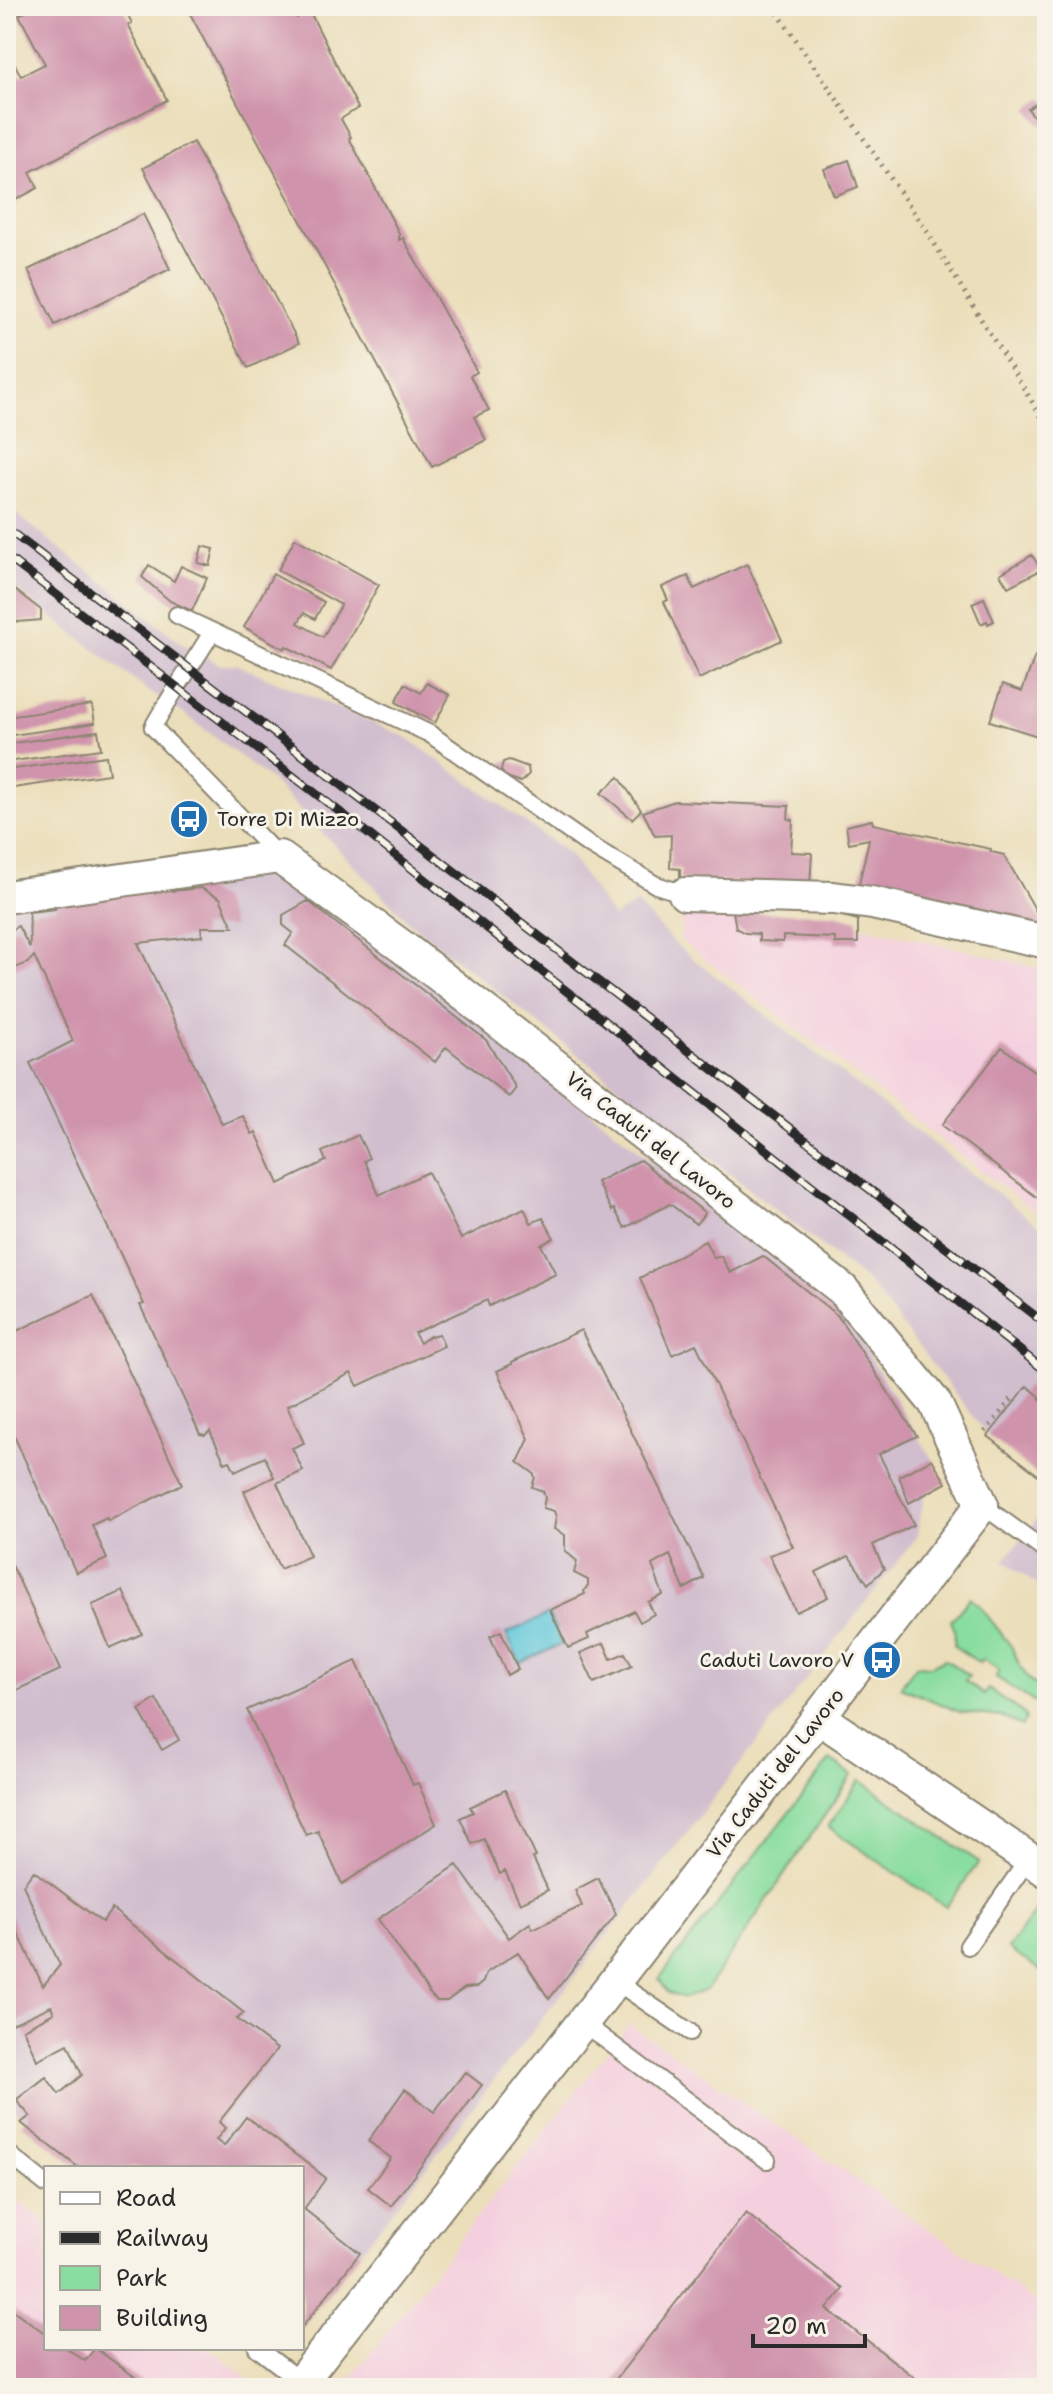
<svg xmlns="http://www.w3.org/2000/svg" width="1053" height="2394" font-family="'Shantell Sans',sans-serif">
  <style>
    .built { fill: #f4cfde }
    .industrial { fill: #d0bdce }
    .green { fill: #88dd9f; stroke: #5a8465; stroke-width: 2 }
    .water { fill: #5ec7da; stroke: #447982; stroke-width: 2 }
    .building { fill: #cf93ab }
    .lines { fill: none; stroke-linecap: round; stroke-linejoin: round }
    .service-casing { stroke: #8b8472; stroke-width: 20 }
    .minor-casing { stroke: #8b8472; stroke-width: 36 }
    .path { stroke: #8b8472; stroke-width: 5; stroke-dasharray: 2 6; stroke-linecap: butt }
    .service { stroke: #fff; stroke-width: 16 }
    .minor { stroke: #fff; stroke-width: 32 }
    .rail-casing { stroke: #2b2b2b; stroke-width: 9 }
    .rail { stroke: #f7f3e8; stroke-width: 6; stroke-dasharray: 18; stroke-linecap: butt }
    .labels { text-anchor: middle; stroke-width: 6; stroke-linejoin: round; paint-order: stroke }
    .poi-label { font-size: 20px; fill: #2b2b2b; stroke: #f7f3e8; text-anchor: start }
    .street-label { font-size: 20px; fill: #2b2b2b; stroke: #f7f3e8 }
  </style>
  <rect width="100%" height="100%" fill="#f7f3e8"/>
  <filter id="ink" filterUnits="userSpaceOnUse"><feTurbulence type="fractalNoise" baseFrequency=".0125" numOctaves="2"/><feDisplacementMap in="SourceGraphic" scale="16" xChannelSelector="R" yChannelSelector="G"/><feConvolveMatrix kernelMatrix="1 2 1 2 8 2 1 2 1" color-interpolation-filters="sRGB"/></filter>
  <filter id="wash" filterUnits="userSpaceOnUse"><feTurbulence type="fractalNoise" baseFrequency=".006" numOctaves="4" result="noise"/><feDisplacementMap in="SourceGraphic" scale="32" xChannelSelector="R" yChannelSelector="G"/><feGaussianBlur stdDeviation="1.8" result="paint"/><feColorMatrix in="noise" values="0 0 0 0 0 0 0 0 0 0 0 0 0 0 0 0 0 1.4 0 .05"/><feComposite in="paint" operator="in"/></filter>
  <g filter="url(#wash)">
    <rect width="100%" height="100%" fill="#ebdeba"/>
    <!-- built -->
    <path class="built" d="M684,908l185,20 178,42v251l-367,-281z
      M629,2024l418,286v78h-704z
      M6,2191l40,31v126h163l51,40h-254z"/>
    <!-- industrial -->
    <path class="industrial" d="M6,506l176,138 39,21 14,-1 171,73 163,117 44,64 23,-15 42,44 369,285v250l-59,-46 -120,-154 -459,-360 -138,-142 -85,-65 -39,-25 -141,-109z
      M278,866l563,443 91,150 -16,79 -614,789v-159h-216l-80,-65v-1198z
      M1047,1507v85l-43,-31z"/>
    <!-- green -->
    <path class="green" d="M970,1598l9,7 32,41 9,20 10,15 17,11 -3,8 -7,4 -41,-27 3,-7 -17,-11 -2,4 -26,-17 1,-16 -4,-9z
      M945,1659l24,17 -4,5 19,14 4,-6 36,25 2,4 -4,8 -21,-9 -41,-5 -60,-25 17,-22 14,1z
      M830,1760l22,15 -146,215 -21,8 -17,-5 -9,-14z
      M860,1780l119,82 -33,45 -118,-80z
      M1040,1904l7,5v66l-39,-26z"/>
    <!-- water -->
    <path class="water" d="M549,1614l13,30 -42,19 -14,-29z"/>
    <g id="blocks">
      <!-- building -->
      <path class="building" d="M36,6h87l9,17 -4,2 39,75 -137,72 8,16 -32,17v-141l7,-3 8,15 24,-12 -26,-49z
        M186,6h105l6,12 13,-6 48,96 -17,11 10,18 -2,1 50,95v7l4,-2 74,134 -7,4 19,34 -15,7 12,23 -54,27z
        M1043,98l4,5v19l-6,4 -13,-17z
        M193,142l106,201 -51,25 -105,-200z
        M849,160l9,27 -24,9 -10,-27z
        M143,214l27,55 -115,56 -27,-55z
        M295,538l84,47 -48,85 -45,-24 -2,3 -40,-22 29,-53 51,28 -9,17 -11,-6 -6,10 25,14 18,-32 -63,-35z
        M202,546l12,3 -4,17 -12,-3z
        M1032,555l9,15 -33,17 -8,-13z
        M747,564l35,76 -83,39 -35,-77 4,-2 -6,-13 26,-11 6,13z
        M149,565l25,16 7,-15 26,12 -15,33 -22,-10 -28,-24z
        M6,583l35,27v10l-35,3z
        M984,598l10,23 -6,3 -1,-3 -6,3 -9,-21z
        M1035,656l12,4v79l-57,-18 13,-37 19,7z
        M427,683l23,12 -15,28 -39,-21 9,-18 16,9z
        M92,705l3,18 -89,13v-19z
        M98,731l3,18 -95,13v-18z
        M106,756l3,18 -103,15v-19z
        M509,760l19,7 1,7 -8,8 -17,-6 -3,-6 2,-8z
        M619,777l22,33 -9,9 -31,-26z
        M675,801l114,5 -1,13 5,1 -2,32 21,1 -2,34 -130,-7v-11l-10,-1 1,-33 -16,1 -12,-24z
        M872,820l1,4 118,25v3l13,3 43,75 -190,-37 12,-54 -20,4 -3,-17z
        M170,884l2,7 29,-3 19,10 13,29h-32l1,9 -64,7 84,181 21,-8 9,18 4,-2 23,52 47,-23 -4,-9 36,-17 11,23 -5,3 15,34 49,-23 33,67 63,-31 7,15 12,-5 11,20 -13,7 15,29 -67,32 -2,-6 -73,33 6,10 10,-7 9,-2 5,12 -86,40 -7,-13 -64,33 17,37 -12,5 11,23 -26,12 33,73 -30,13 -36,-78 30,-14 -9,-20 -30,14 -5,-10 -5,2 -15,-32 -5,4 -5,-1 -60,-129 4,-1 -114,-241 43,-22 -39,-85 -6,7 -16,6 -6,-14v-23l12,-6 12,22 -1,-36 26,-3 2,-10z
        M308,901l178,139 30,48 -7,9 -63,-50 -11,15 -150,-117 8,-12 -10,-8v-10z
        M733,912l101,2 24,6v23h-23v-5l-52,-2v6l-24,-1v-7l-14,-1 -9,-5z
        M1002,1047l45,34v124l-105,-80z
        M640,1160l65,53 -9,11 -26,-20 -45,24 -11,-19 -2,2 -15,-29z
        M705,1241l9,17 7,-2 9,17 33,-17 75,60 79,120 -38,18 35,71 -41,20 11,24 -16,15 -19,-28 -33,16 12,25 -32,15 -27,-57 24,-8 -9,-19 -88,-184 -24,11 -32,-77z
        M93,1295l89,189 -74,37 -1,-3 -15,7 15,34 -31,14 -70,-155v-82z
        M581,1330l123,248 -20,11 -14,-34 -18,10 11,30 -15,7 6,12 -14,8 -6,-11 -47,23 2,5 -21,9 -18,-38 35,-16 -1,-3 4,-6v-5l-14,-7 3,-12 -12,-10v-16l-11,-6 2,-12 -2,-6 -11,-3 2,-10 -2,-7 -11,-4 3,-10 -2,-4 -15,-11 11,-23 -32,-68 15,-7v-2z
        M1027,1386l20,16v80l-59,-46z
        M932,1459l14,24 -37,20 -10,-27z
        M6,1552l54,118 -54,25z
        M123,1591l19,43 -32,14 -18,-43z
        M501,1631l17,38 -11,6 -17,-39z
        M604,1643l7,16 14,-6 7,13 -38,17 -14,-30z
        M356,1661l57,124 5,-2 18,41 -94,60 -24,-53 -12,4 -59,-125z
        M156,1699l23,41 -17,10 -23,-40z
        M505,1790l31,67 -3,1 15,32 -28,13 -15,-32 -5,3 -16,-35 -12,5 -12,-26 13,-6 -3,-5z
        M457,1865l52,73 21,-15 3,6 49,-23 -7,-16 23,-12 18,36 -67,85 -31,-47 -32,21 -3,9 -6,5 -12,1 -18,13h-10l-7,-7 -52,-75z
        M34,1871l68,51 10,-13 132,104 -7,6 40,30 -58,73 6,6 -9,12 8,6 22,-29 80,61 -22,31 56,44 -58,74v-159h-223l-58,-45 9,-7 -14,-16 30,-23 13,17 23,-19 -14,-31 -31,16 -14,-31 31,-16 -3,-7 -45,21v-120l37,79 17,-21 -37,-80z
        M465,2072l17,13 -91,121 -23,-18 23,-30 -23,-17 37,-52 29,23z
        M746,2213l97,76 -16,20 101,79h-319z
        M6,2305l40,29v14h20l19,13 10,-13 55,40h-144z"/>
    </g>
  </g>
  <g filter="url(#ink)">
    <use href="#blocks" fill-opacity="0" stroke="#8b8472" stroke-width="2"/>
    <g class="lines">
      <defs>
        <path id="service" d="M177,615l253,119 156,109 70,42 29,9
          M212,632c-19,32 -41,62 -59,95l126,130
          M982,1505l65,47
          M968,1946l61,-88
          M615,1981l75,51
          M583,2023l184,137
          M6,2152l40,32
          M257,2348l44,34"/>
        <path id="minor" d="M685,894l148,4 39,5 175,39
          M6,897l273,-40 125,91 438,341 93,114 47,102 -367,476 -319,407
          M818,1717l229,154"/>
      </defs>
      <!-- service casing -->
      <use href="#service" class="service-casing"/>
      <!-- minor casing -->
      <use href="#minor" class="minor-casing"/>
      <!-- path -->
      <path class="path" d="M773,6l153,224 121,196
        M1040,1400l7,-8
        M985,1432l29,-36"/>
      <!-- service -->
      <use href="#service" class="service"/>
      <!-- minor -->
      <use href="#minor" class="minor"/>
      <defs>
        <path id="rail" d="M6,528l1041,797
          M6,556l356,273 685,543"/>
      </defs>
      <!-- rail casing -->
      <use href="#rail" class="rail-casing"/>
      <!-- rail -->
      <use href="#rail" class="rail"/>
    </g>
  </g>
  <!-- icons -->
  <defs>
    <symbol id="bus-disc" viewBox="-11 -11 22 22"><circle r="9.5" fill="#1f6fb2" stroke="#f7f3e8"/><path d="M-5-6H5V4H4V6H2V4H-2V6H-4V4H-5ZM-3.5-4V0h7V-4ZM-3.5 1.2v1.5H-2V1.2ZM2 1.2v1.5H3.5V1.2Z" fill="#fff"/></symbol>
  </defs>
  <g fill-rule="evenodd">
    <use href="#bus-disc" x="167" y="797" width="44" height="44"/>
    <use href="#bus-disc" x="860" y="1638" width="44" height="44"/>
  </g>
  <g class="labels">
    <!-- poi labels -->
    <g class="poi-label">
      <text x="217" y="826">Torre Di Mizzo</text>
      <text x="854" y="1667" text-anchor="end">Caduti Lavoro V</text>
    </g>
    <!-- street labels -->
    <g class="street-label">
      <text transform="translate(651 1140) rotate(38)" y="7">Via Caduti del Lavoro</text>
      <text transform="translate(775 1773) rotate(-52)" y="7">Via Caduti del Lavoro</text>
    </g>
  </g>
  <!-- margin -->
  <rect width="1053" height="2394" fill="none" stroke="#f7f3e8" stroke-width="32"/>
  <!-- legend -->
  <rect x="44" y="2166" width="260" height="184" fill="#f7f3e8" stroke="#a5a39c" stroke-width="2"/>
  <rect x="60" y="2192" width="40" height="12" fill="#ffffff" stroke="#a5a39c" stroke-width="2"/>
  <text x="116" y="2206" font-size="24" fill="#2b2b2b">Road</text>
  <rect x="60" y="2232" width="40" height="12" fill="#2b2b2b" stroke="#a5a39c" stroke-width="2"/>
  <text x="116" y="2246" font-size="24" fill="#2b2b2b">Railway</text>
  <rect x="60" y="2266" width="40" height="24" fill="#88dd9f" stroke="#a5a39c" stroke-width="2"/>
  <text x="116" y="2286" font-size="24" fill="#2b2b2b">Park</text>
  <rect x="60" y="2306" width="40" height="24" fill="#cf93ab" stroke="#a5a39c" stroke-width="2"/>
  <text x="116" y="2326" font-size="24" fill="#2b2b2b">Building</text>
  <!-- scale -->
  <path d="M753 2334v12h112v-12" fill="none" stroke="#2b2b2b" stroke-width="4"/>
  <text x="765" y="2334" font-size="24" fill="#2b2b2b" stroke="#f7f3e8" stroke-width="6" paint-order="stroke">20 m</text>
</svg>
